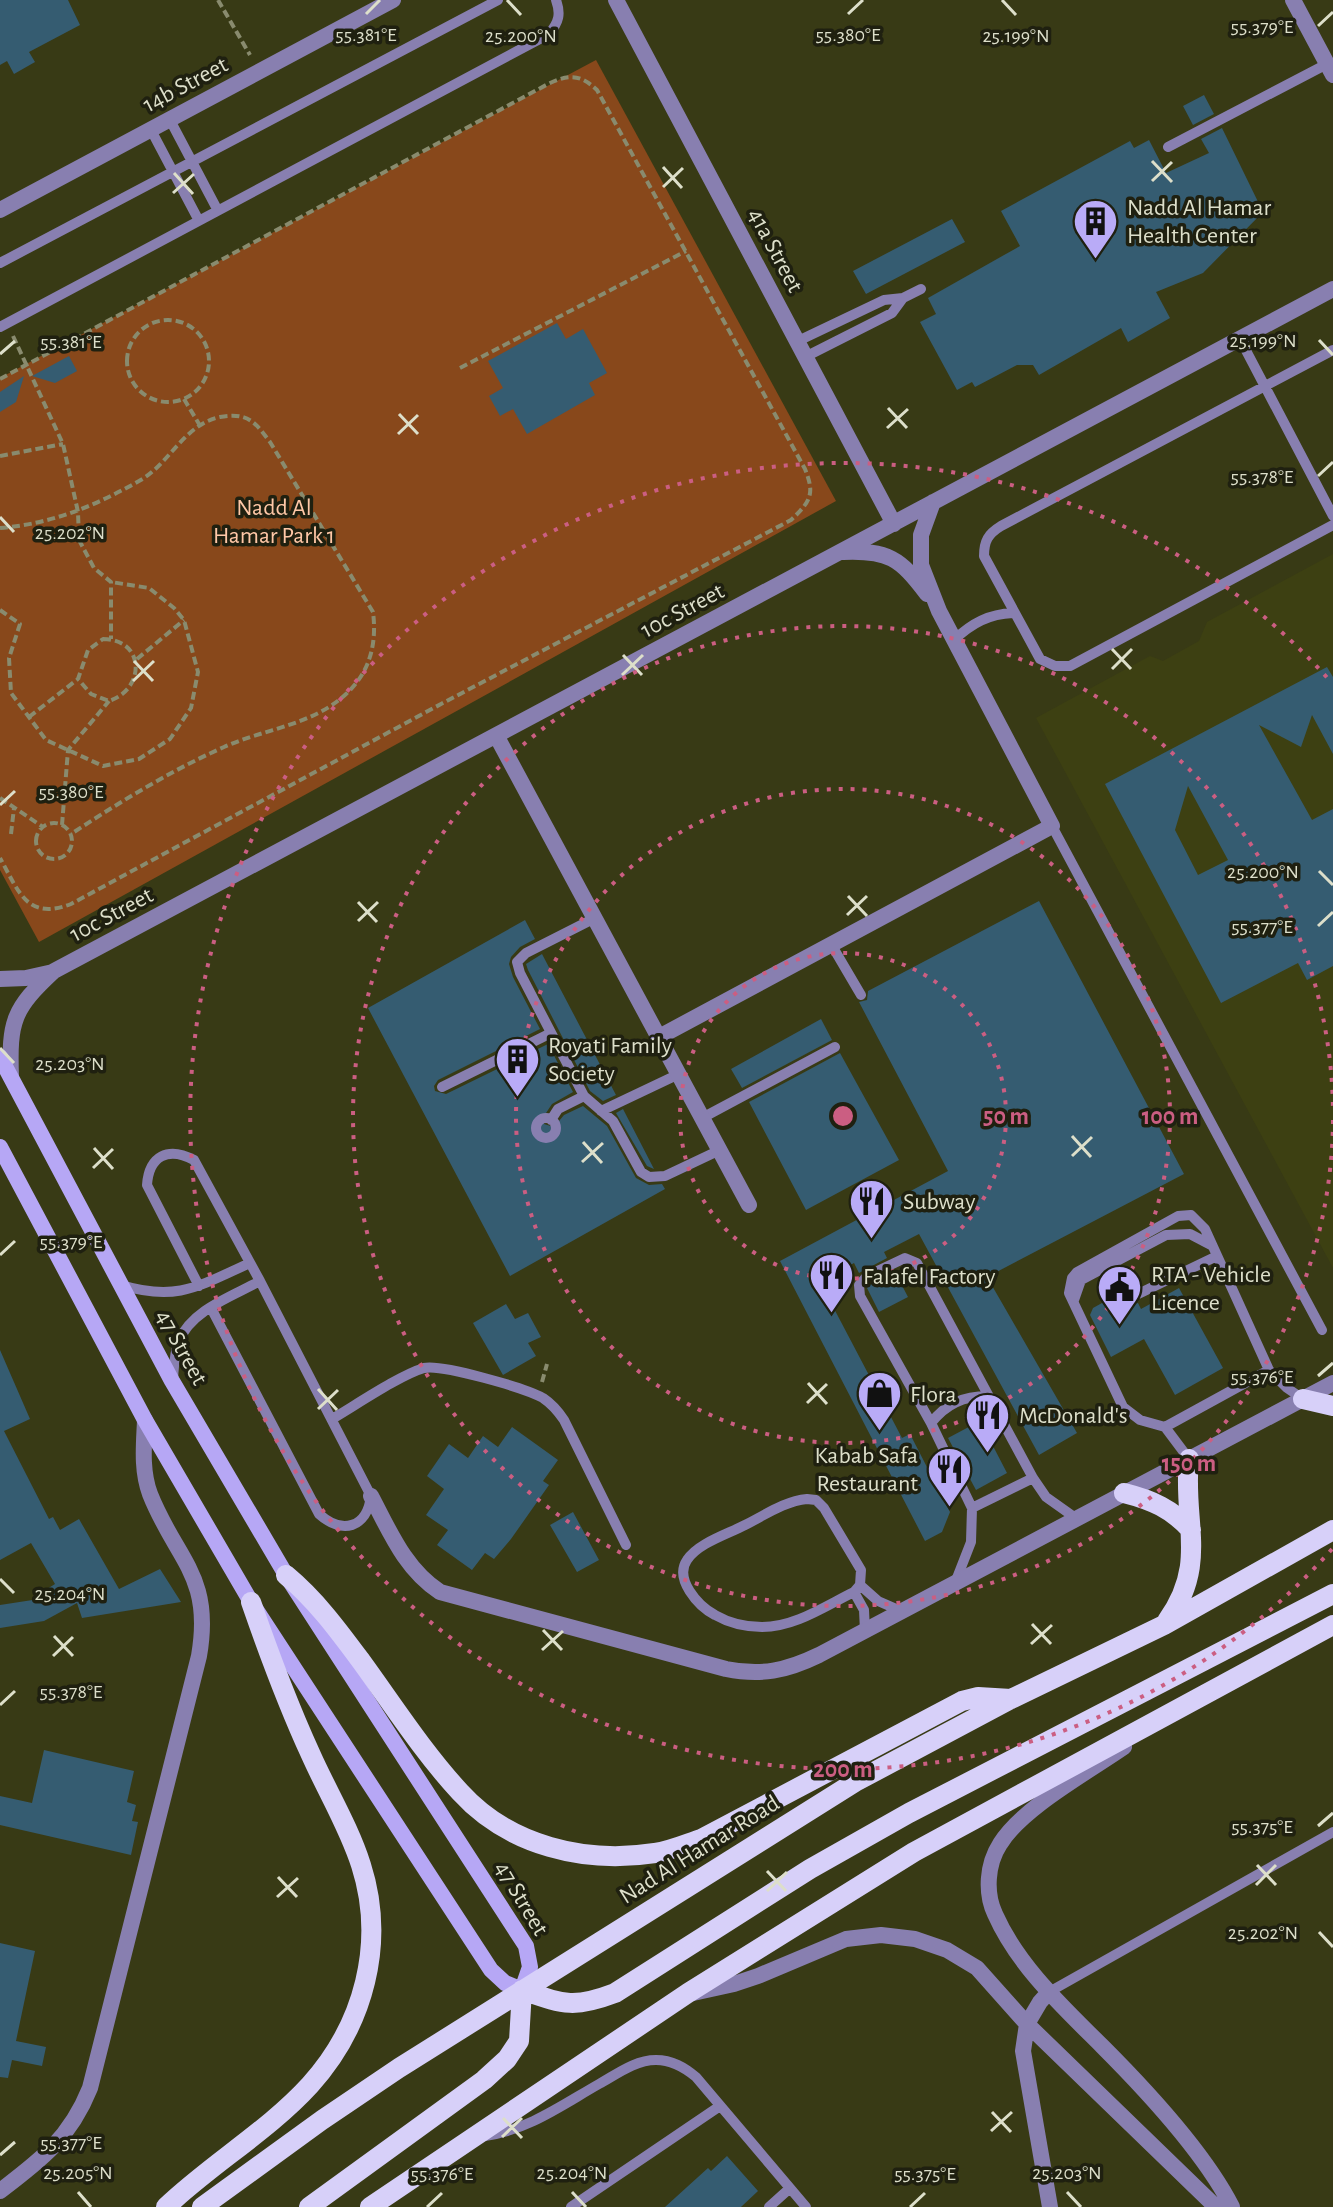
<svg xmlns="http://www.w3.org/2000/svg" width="1333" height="2207" font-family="'Alegreya Sans',sans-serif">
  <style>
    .built { fill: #3d4012 }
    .green { fill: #88481b }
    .building { fill: #355c71; fill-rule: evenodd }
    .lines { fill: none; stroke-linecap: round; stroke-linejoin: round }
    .path { stroke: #898b6e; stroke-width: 4; stroke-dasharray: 8 4; stroke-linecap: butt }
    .lane { stroke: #887fb0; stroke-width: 10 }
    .street { stroke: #887fb0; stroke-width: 16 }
    .secondary { stroke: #b6a7f5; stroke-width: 16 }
    .primary { stroke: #d7d0f9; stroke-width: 20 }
    .ticks { fill: none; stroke: #dddfca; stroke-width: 3 }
    .ring { fill: none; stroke: #cb5e82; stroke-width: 4; stroke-dasharray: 4 8 }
    .labels { text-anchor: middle; stroke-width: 7; stroke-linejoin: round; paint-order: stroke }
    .street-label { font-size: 24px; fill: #dddfca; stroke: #1f2010 }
    .poi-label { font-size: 24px; fill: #dddfca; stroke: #1f2010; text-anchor: start }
    .park-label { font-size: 24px; fill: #ffc8a7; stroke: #1f2010 }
    .ticks-label { font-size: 20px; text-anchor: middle; fill: #dddfca; stroke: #1f2010; stroke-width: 7; stroke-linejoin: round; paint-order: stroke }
    .centre { fill: #cb5e82; stroke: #1f2010; stroke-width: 4 }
    .ring-label { font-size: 24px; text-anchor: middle; font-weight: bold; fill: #cb5e82; stroke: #1f2010; stroke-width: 7; stroke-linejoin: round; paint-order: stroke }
  </style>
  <rect width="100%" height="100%" fill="#383a15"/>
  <!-- built -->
  <path class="built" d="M1333,554v714l-297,-550 114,-62 13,5 36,-20 8,-19z"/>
  <!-- green -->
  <path class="green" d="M596,60l240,441 -797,441 -39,-72v-492z"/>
  <!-- building -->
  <path class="building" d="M0,0h68l12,25 -51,27 6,10 -21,12 -7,-13 -7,4z
    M1204,95l10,19 -21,11 -10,-19z
    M1222,128l41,84 -60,61 -47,19 14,26 -42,24 -7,-14 -82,47 -6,-10h-16l-42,22 -3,-5 -15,8 -37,-68 16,-8 -8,-16 92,-52 -19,-35 129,-70 4,7 15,-8 17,33 43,-20 -8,-14z
    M952,219l13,23 -99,52 -13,-23z
    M557,323l9,16 17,-10 24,44 -18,10 6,12 -68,39 -14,-25 -13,7 -11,-20 14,-8 -15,-27z
    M69,356l8,15 -22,12 -23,-7z
    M24,376l-8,26 -16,10v-20z
    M1327,667l6,10v77l-21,-39 -11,32 -42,-22 53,95 21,-11v157l-26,14 -9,-17 -77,40 -116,-219zM1188,786l40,74 -30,15 -23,-45z
    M1039,901l145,273 -197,103 90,156 -38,22 -120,-221 -35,18 3,6 -28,15 -5,-10 -34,19 82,156 8,-4 40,78 -8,20 -17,9 -145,-280 168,-90 -89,-169 8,-2 1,-9z
    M525,920l10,19 -15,8 -9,10 -2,7 4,13 27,52 -102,51 -4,6 1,5 11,3 102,-50 25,48 -21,12 -8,12v8l10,3 10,-12 19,-9 24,20 29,52 13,7 13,-1 3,5 -155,87 -142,-268z
    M542,954l74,141 -13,6 -13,-10 -62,-121 -2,-6z
    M821,1019l11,21 -90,48 -11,-19z
    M840,1053l59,107 -93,50 -57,-108z
    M623,1109l31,60 -7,-3 -31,-53z
    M895,1272l13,25 -29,15 -12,-24 5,-5z
    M1129,1288l-2,12 6,4 5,-1 3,6 38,-21 44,80 -48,27 -31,-56 -33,18 -21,-42 3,-7z
    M506,1304l9,15 13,-6 13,24 -13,6 8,13 -33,19 -30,-52z
    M0,1350l30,69 -26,12 45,88 4,-2 7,13 19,-11 40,70 41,-20 21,33 -99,16 -5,-15 -33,18 -44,7v-23l52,-8 -5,-8 8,-5 -24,-41 -31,17z
    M980,1421l27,52 -31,17 -28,-52z
    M512,1427l46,33 -15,21 6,4 -38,54 -17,20 -9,-6 -13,17 -35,-25 11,-15 -22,-15 18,-26 -17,-13 22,-32 19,14 15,-22 15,11z
    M573,1512l26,48 -22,12 -27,-47z
    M44,1750l90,21 -7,31 9,3 -4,16 6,1 -7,33 -131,-30v-29l32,7z
    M0,1943l35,8 -19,90 30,6 -4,19 -30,-6 -4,18 -8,-1z
    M727,2156l31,35 -17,16h-76l43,-39 3,3z"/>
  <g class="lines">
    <!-- path -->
    <path class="path" d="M218,0l32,55
      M127 361a41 41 0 1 1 82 0a41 41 0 1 1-82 0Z
      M13,336l50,108 15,68 1,28 15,28 17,14v57
      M460,368l226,-117
      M0,379l548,-295c21,-10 32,-10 49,6l208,379c10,25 6,32 -14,51l-350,184 -370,200c-44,17 -52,-12 -71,-46
      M184,399l15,25
      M0,456l63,-12
      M0,528c51,-4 95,-22 139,-47 31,-17 44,-56 81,-64 28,-5 35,5 50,25l103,170c4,32 -3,60 -27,82 -33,31 -82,35 -122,53 -54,24 -104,55 -153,87
      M0,610l20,14 -11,34 2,35 35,47 57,26 36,-7 31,-20 21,-31 7,-36 -14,-52 -10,-12 -25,-20 -38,-6
      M103,639c42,0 43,50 6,62l-18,-7 -13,-15 10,-29z
      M137,659l47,-39
      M29,717l49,-38
      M0,798l43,29
      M36 841a18 18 0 1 1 36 0a18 18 0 1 1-36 0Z
      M62,825l6,-75 41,-49
      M11,834l3,-26
      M542,1382l5,-18"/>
    <!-- lane -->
    <path class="lane" d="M170,120l47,89
      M151,130l47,89
      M1168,147l159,-83
      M0,263l498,-263
      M0,327l549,-293c10,-12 12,-20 7,-34
      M1240,339l93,177
      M798,341l86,-41 19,-2 18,-9
      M1333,350l-332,176c-13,8 -17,15 -17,30l56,103 15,7h15l263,-141
      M805,357l87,-44 11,-15
      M954,640c18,-17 35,-26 59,-27
      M1052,826l270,504
      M595,918l-69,35 -9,9 3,11 64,123 29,25 28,51 8,5 16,-1 55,-26
      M831,944l30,51
      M442,1087l109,-54
      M601,1111l78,-37
      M702,1118l133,-71
      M536 1128a10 10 0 1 1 20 0a10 10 0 1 1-20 0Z
      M551,1120l7,-11 26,-13
      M121,1285c56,17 78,1 129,-22
      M199,1286l-52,-101c2,-29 21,-39 47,-25l66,121 111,215c-4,32 -29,39 -52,18l-108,-206
      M1134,1296l83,-40
      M1074,1300l7,-20 85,-45 24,-1 21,11
      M173,1379c1,-12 1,-26 6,-38 12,-31 54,-45 81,-60
      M332,1419c24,-14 68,-44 92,-51 18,-4 101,20 119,30 9,6 15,13 21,22l62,125
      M931,1423c15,-19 32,-27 57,-27
      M1165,1427l104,-57
      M1189,1459l-24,-32 -25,-7 -17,-13 -54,-114 3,-15 5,-6 101,-56 13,-1 14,14 64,141 18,18 16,11
      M807,1499l9,1 8,8 37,62 -1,15 -6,7c-29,14 -59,35 -92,35 -16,0 -33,-4 -47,-12 -17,-9 -41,-36 -28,-55 11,-17 41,-26 58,-35 20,-10 40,-24 62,-26z
      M972,1508l61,-30
      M955,1583l16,-41 1,-34 -41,-85 -71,-127 -1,-11 8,-9 38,-18 12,5 116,215 13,19 31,22
      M860,1585l18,16 23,10
      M854,1592l10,18 1,21
      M1049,1992l284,-160
      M485,2136c43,-6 77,-31 114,-52 18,-10 36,-24 57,-24 16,0 28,7 40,17l110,130
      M571,2207l149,-101
      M769,2207l20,-18"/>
    <!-- street -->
    <path class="street" d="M616,0l278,524
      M1293,0l40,75
      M0,210l393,-210
      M843,552c45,-2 57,6 84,42
      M497,737l252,468
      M0,979l26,-1 27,-6
      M659,1037l393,-211 -113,-215 -18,-46v-30l12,-33
      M11,1077c-2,-56 2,-68 43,-106l1279,-682
      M371,1496c19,36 34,73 69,96l286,77c35,7 60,2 93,-14l514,-272
      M1124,1747c-36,25 -102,61 -124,97 -13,20 -15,49 -5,70 23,52 68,93 107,132 43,43 103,108 130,161
      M1049,1992l-9,10 -13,22 -4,27 27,156
      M693,1993l41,-9 24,-8 88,-37 35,-4 34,4 32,11 30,18 50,56 189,183
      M0,2191c41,-31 70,-53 90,-103l109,-432c14,-81 -23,-96 -49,-162 -9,-24 -6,-50 -5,-74"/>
    <!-- secondary -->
    <path class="secondary" d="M0,1057l172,324 114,194 240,371 4,21 -8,23 -17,-7 -14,-13 -240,-368 -106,-182 -145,-273"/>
    <!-- primary -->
    <path class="primary" d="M1303,1399l30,7
      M1124,1493c28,7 48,16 67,37
      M286,1575c30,25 52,55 75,86 32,44 62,91 99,131 49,54 125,72 195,61 15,-2 31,-9 46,-14l261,-138 16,-4 33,2
      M1167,1621c42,-58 15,-100 22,-162
      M166,2207c45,-43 102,-76 144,-122 54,-60 76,-142 51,-220 -12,-38 -34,-74 -50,-110 -23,-50 -42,-101 -60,-153
      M202,2207l120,-87 77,-52 456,-286 156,-83 153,-74 169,-95
      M309,2207l175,-127 23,-21 12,-18 3,-51c41,14 51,19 93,3l195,-124 99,-56 424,-219
      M370,2207l318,-214 226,-141 419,-227"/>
  </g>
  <!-- ticks -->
  <path class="ticks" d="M507,0l14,15M1002,0l14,15M366,14l14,-14M848,14l15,-14M1318,26l15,-14M1152,161l20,21M663,167l19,21M174,173l19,21M1152,181l20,-19M663,187l20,-19M173,193l21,-19M1319,340l14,15M0,354l15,-13M888,408l19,20M399,414l19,20M887,428l21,-19M398,434l20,-19M1318,476l15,-14M0,517l14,15M1112,649l19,20M623,655l19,20M134,661l19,20M1112,669l20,-20M622,675l21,-20M133,681l21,-20M0,805l15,-14M1319,871l14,14M848,896l19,20M358,902l19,20M847,915l20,-19M358,921l20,-19M1318,926l15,-14M0,1048l14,15M1072,1136l19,21M583,1142l19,21M94,1148l19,21M1072,1156l20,-19M582,1162l21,-19M93,1168l20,-19M0,1255l15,-14M1318,1376l15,-13M808,1383l19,21M318,1389l19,21M807,1403l20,-19M318,1409l20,-19M0,1579l14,14M1032,1624l19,20M543,1630l19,20M54,1636l19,20M1031,1644l21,-19M542,1650l21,-19M53,1656l20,-19M0,1705l15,-14M1318,1826l15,-13M1257,1865l19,20M767,1871l19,20M278,1877l19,20M1256,1885l20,-20M767,1891l20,-19M277,1897l21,-19M1319,1932l14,15M992,2112l19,20M503,2118l19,20M991,2131l21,-19M502,2137l20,-19M0,2155l15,-13M78,2192l13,15M572,2192l14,15M1067,2192l14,15M427,2207l15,-14M910,2207l15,-14"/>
  <!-- distance rings -->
  <g class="ring">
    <circle cx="843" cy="1116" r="163"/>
    <circle cx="843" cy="1116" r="327"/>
    <path d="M1333 1120A490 490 0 1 1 1333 1112"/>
    <path d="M1332 1549A653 653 0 1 1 1332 683"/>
  </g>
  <!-- icons -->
  <defs>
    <symbol id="building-pin" viewBox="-11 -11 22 30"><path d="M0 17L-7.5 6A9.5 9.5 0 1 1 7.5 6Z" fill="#b9abf7" stroke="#1f2010"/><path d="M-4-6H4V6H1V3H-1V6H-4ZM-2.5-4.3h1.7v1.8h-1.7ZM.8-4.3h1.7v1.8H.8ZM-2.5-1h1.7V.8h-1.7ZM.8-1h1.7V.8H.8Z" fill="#111"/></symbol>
    <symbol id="restaurant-pin" viewBox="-11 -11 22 30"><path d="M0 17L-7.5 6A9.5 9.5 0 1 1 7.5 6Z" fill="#b9abf7" stroke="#1f2010"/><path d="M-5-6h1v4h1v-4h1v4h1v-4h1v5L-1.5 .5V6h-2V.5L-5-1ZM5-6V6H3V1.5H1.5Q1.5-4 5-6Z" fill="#111"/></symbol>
    <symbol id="civic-pin" viewBox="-11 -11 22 30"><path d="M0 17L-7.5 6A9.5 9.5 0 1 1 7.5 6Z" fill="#b9abf7" stroke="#1f2010"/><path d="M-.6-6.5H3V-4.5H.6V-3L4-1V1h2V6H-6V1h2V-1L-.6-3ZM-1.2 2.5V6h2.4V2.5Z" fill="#111"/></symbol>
    <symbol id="shop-pin" viewBox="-11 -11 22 30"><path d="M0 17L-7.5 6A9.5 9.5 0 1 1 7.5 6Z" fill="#b9abf7" stroke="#1f2010"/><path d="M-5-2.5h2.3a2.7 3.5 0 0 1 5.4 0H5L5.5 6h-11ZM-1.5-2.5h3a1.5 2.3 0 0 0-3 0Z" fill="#111"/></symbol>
  </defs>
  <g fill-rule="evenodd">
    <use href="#building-pin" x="1070" y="196" width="51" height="69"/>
    <use href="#building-pin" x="492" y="1034" width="51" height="69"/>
    <use href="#restaurant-pin" x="846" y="1176" width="51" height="69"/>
    <use href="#restaurant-pin" x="806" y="1250" width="51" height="69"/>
    <use href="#civic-pin" x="1094" y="1262" width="51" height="69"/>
    <use href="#shop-pin" x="854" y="1368" width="51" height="69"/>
    <use href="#restaurant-pin" x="962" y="1390" width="51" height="69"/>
    <use href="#restaurant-pin" x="924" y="1444" width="51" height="69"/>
  </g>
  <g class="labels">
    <!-- street labels -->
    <g class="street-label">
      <text transform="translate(185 84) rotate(-28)" y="8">14b Street</text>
      <text transform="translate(776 250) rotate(62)" y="8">41a Street</text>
      <text transform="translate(682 610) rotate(-28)" y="8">10c Street</text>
      <text transform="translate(111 914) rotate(-28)" y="8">10c Street</text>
      <text transform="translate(182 1347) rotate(61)" y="8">47 Street</text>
      <text transform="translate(699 1849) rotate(-32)" y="8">Nad Al Hamar Road</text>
      <text transform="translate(522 1898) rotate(59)" y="8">47 Street</text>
    </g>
    <!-- poi labels -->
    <g class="poi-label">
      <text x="1127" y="215">Nadd Al Hamar<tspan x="1127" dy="28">Health Center</tspan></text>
      <text x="548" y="1053">Royati Family<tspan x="548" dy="28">Society</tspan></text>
      <text x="903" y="1209">Subway</text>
      <text x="1151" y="1282">RTA - Vehicle<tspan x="1151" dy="28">Licence</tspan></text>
      <text x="863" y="1284">Falafel Factory</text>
      <text x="910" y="1402">Flora</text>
      <text x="1019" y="1423">McDonald's</text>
      <text x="918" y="1463" text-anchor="end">Kabab Safa<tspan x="918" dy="28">Restaurant</tspan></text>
    </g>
    <!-- park labels -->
    <g class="park-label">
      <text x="274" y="515">Nadd Al<tspan x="274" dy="28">Hamar Park 1</tspan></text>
    </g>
  </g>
  <g class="ticks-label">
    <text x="1262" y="33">55.379°E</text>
    <text x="366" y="41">55.381°E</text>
    <text x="848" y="41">55.380°E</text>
    <text x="521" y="42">25.200°N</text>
    <text x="1016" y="42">25.199°N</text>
    <text x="1263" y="347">25.199°N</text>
    <text x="71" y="348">55.381°E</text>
    <text x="1262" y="483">55.378°E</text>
    <text x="70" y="539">25.202°N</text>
    <text x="71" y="798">55.380°E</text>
    <text x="1263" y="878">25.200°N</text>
    <text x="1262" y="933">55.377°E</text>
    <text x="70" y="1070">25.203°N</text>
    <text x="71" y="1248">55.379°E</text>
    <text x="1262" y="1383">55.376°E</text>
    <text x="70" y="1600">25.204°N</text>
    <text x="71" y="1698">55.378°E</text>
    <text x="1262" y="1833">55.375°E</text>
    <text x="1263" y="1939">25.202°N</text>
    <text x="71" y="2149">55.377°E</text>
    <text x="78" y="2179">25.205°N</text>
    <text x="572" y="2179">25.204°N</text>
    <text x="1067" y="2179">25.203°N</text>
    <text x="442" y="2180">55.376°E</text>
    <text x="925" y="2180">55.375°E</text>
  </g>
  <circle cx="843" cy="1116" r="12" class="centre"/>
  <g class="ring-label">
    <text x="1006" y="1124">50 m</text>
    <text x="1170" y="1124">100 m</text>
    <text x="1189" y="1471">150 m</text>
    <text x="843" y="1777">200 m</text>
  </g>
</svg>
